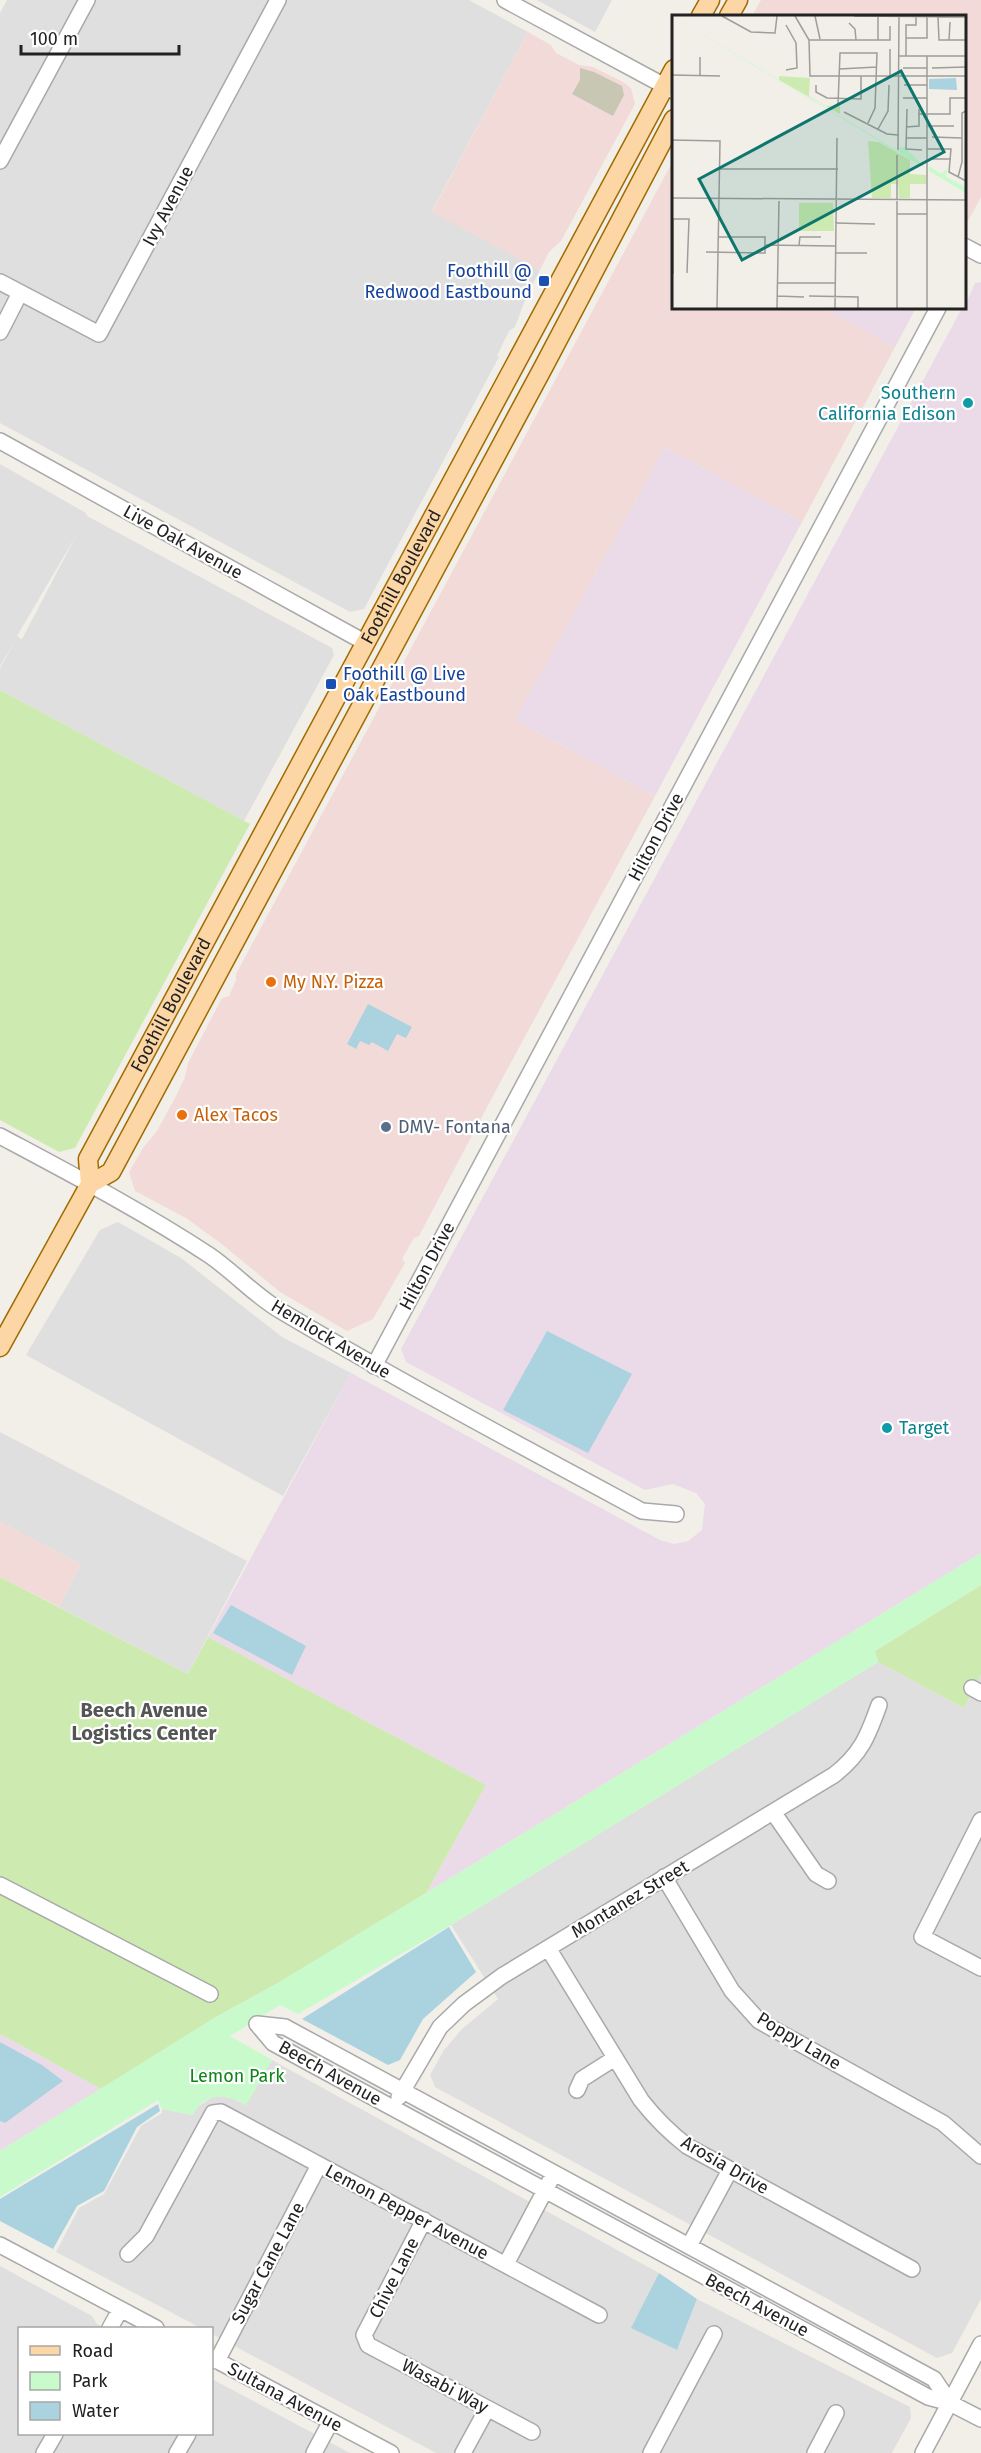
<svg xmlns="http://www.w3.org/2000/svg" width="981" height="2453" font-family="'Fira Sans',sans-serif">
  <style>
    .residential { fill: #e0dfdf; fill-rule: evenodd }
    .commercial { fill: #f2dad9 }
    .industrial { fill: #ebdbe8 }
    .construction { fill: #c7c7b4 }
    .grass { fill: #cdebb0 }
    .park { fill: #c8facc }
    .water { fill: #aad3df }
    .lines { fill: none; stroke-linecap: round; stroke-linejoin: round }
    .minor-casing { stroke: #a9a9a9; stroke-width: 18 }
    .major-casing { stroke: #a06b00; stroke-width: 21 }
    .minor { stroke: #fff; stroke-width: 15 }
    .major { stroke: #fcd6a4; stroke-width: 18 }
    .transit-dot { fill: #1a4fb4; stroke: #fff; stroke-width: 2 }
    .culture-dot { fill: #0f9aa8; stroke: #fff; stroke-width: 2 }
    .food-dot { fill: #e8710a; stroke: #fff; stroke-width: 2 }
    .service-dot { fill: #5c6f8a; stroke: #fff; stroke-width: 2 }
    .labels { text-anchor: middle; stroke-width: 4.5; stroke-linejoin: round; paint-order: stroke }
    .street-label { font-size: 18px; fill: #222; stroke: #fff }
    .transit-label { font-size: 18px; fill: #164399; stroke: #fff; text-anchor: end }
    .culture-label { font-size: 18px; fill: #0d838f; stroke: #fff; text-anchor: end }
    .food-label { font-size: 18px; fill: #c56008; stroke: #fff; text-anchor: start }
    .service-label { font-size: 18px; fill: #4e5e75; stroke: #fff; text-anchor: start }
    .park-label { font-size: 18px; fill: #0c8416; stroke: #fff }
    .neighbourhood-label { font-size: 20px; font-weight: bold; fill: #555; stroke: #fff }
    .inset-road { fill: none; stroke: #9f9d99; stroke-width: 1.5 }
    .view { fill: #0f766e; fill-opacity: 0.15; stroke: #0f766e; stroke-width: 3 }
    .inset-edge { fill: none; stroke: #222; stroke-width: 3 }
  </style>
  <rect width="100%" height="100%" fill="#f2efe9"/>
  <!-- residential -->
  <path class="residential" d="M7,0h462l59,32 -96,179 108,59 -13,25 -12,32 -6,4 -12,25 2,1 -135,252 -14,3 -350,-189v-410z
    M537,0h75l-17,32z
    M0,464l86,49 1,3 245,132 2,7 -90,166 -244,-131v-22l17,-30 -17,28zM77,534l-55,105h-1l-4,-3z
    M118,1222l63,36 101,79 69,36 -68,123 -257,-141 74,-125z
    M0,1432l247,129 -59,113 -129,-67 22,-43 -81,-42z
    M878,1662l86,46 17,-34v625l-29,54 -15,5 -502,-271 -5,-12 14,-25 18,-21 36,-30 -47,-74z
    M272,2060l387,213 -27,55 45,22 20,-51 213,108 1,11 -19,35h-456l-224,-119v-6h-11l-145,-76 23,-44 25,-14 37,-68 21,-13v-4l31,6 4,-8 17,-11 18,2 14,7z
    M0,2266l92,50 5,8 9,4h-86v106h192v-55l138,74h-350z"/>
  <!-- commercial -->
  <path class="commercial" d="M761,0h220v197l-13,24 -4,-2v-203h-212z
    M528,32l23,13 5,8 23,12 14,2 30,15 8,6 4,16 -74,137 -12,11 -9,18 -108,-58z
    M673,161l1,147h149l72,39 -93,175 -137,-75 -150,273 140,76 -160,296 -76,144 -5,2 -12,21 3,4 -32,56 -26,12 -67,-39 -57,-47 -37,-27 -51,-27 -6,-19 14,-24 14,-17 19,-35 9,-19 3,-14 34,-65 7,-2 7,-16v-6z
    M0,1522l81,42 -22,43 -59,-30z"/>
  <!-- industrial -->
  <path class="industrial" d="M981,282v1271l-555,340 60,-108 -278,-148 143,-264 309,167 14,4 14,-3 14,-11 3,-26 -9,-11 -23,-9 -28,6 -239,-128 -5,-13 561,-1041h2l11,-25z
    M823,308h93l-21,39z
    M665,447l137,75 -147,274 -140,-76z
    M0,2034l101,55 -101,62z"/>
  <!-- construction -->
  <path class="construction" d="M580,68l14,4 28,14 2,9 -11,21 -41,-22 8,-14z"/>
  <!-- grass -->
  <path class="grass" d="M0,690l250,134 -175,324 -16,4 -59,-32z
    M0,1577l188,97 20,-37 278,148 -60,108 -148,90 -62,34 -115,72 -101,-55z
    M981,1585v89l-17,34 -86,-46 -3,-11z"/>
  <!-- park -->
  <path class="park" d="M981,1553v32l-106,66 3,11 -427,263 -153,89 -18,-9 -50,31 42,24 -26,45c-19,-12 -43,-13 -53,10l-31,-6 -4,-9 -158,97v-46l216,-134 62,-34 148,-90z"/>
  <!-- water -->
  <path class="water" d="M368,1004l44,23 -6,11 -9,-4 -9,17 -16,-9 -3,3 -9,-4 -4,8 -9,-5z
    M547,1331l85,43 -44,79 -85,-43z
    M231,1605l75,41 -14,29 -79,-42z
    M449,1927l27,45 -53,47 -23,41 -12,5 -86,-46z
    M0,2042l42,23 21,16 -58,42 -5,-2z
    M158,2104l2,7 -23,16 -33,64 -27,15 -24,43 -53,-28v-22z
    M659,2273l38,26 -20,51 -46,-22z"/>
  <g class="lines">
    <defs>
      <path id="minor" d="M505,0l169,91
        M0,161l87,-161
        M964,246l17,9
        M0,282l99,52 179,-334
        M0,332l20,-39
        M0,441l366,202
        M0,1136c71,38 142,75 209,119 25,17 46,41 72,56 118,70 240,135 361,200l34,3
        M374,1366l564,-1058
        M972,1688l9,5
        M773,1812l43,62 12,7
        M981,1820l-59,117 59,31
        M664,1877l68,114 27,30 184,102 38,33
        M0,1885l210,109
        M548,1948l93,152c14,18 28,32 46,46l225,123
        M257,2024l16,19 42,23 613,331 22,6 31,16
        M257,2024l28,3 649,352 16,24
        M577,2090l5,-11 33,-21
        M399,2097l41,-70 24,-23 38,-28 332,-201c27,-21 34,-39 45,-70
        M424,2220l-60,115 4,10 164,87
        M0,2245l156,83
        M689,2246l41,-76
        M128,2254l18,-18 67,-123 8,-1 378,203
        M506,2264l44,-83
        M110,2328l10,-18
        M212,2358l179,95
        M217,2361l102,-196
        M44,2453l11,-19
        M177,2453l11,-19
        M314,2453l17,-32
        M463,2453l24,-44
        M651,2453l63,-119
        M815,2453l21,-40
        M923,2453l58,-109"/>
      <g id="major">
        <path d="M701,16l9,-16"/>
        <path d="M729,16l9,-16"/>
        <path id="s1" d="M90,1184l-2,-25 586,-1090"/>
        <path d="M0,1347l90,-163 21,-12 433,-806 130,-247"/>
      </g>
    </defs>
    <!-- minor casing -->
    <use href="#minor" class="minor-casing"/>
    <!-- major casing -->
    <use href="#major" class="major-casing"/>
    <!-- minor -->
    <use href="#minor" class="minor"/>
    <!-- major -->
    <use href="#major" class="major"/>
  </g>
  <!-- markers -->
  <g class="transit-dot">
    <rect x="538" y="275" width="12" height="12" rx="3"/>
    <rect x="325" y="678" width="12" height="12" rx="3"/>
  </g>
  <g class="culture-dot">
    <circle cx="968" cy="403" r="6"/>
    <circle cx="887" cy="1428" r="6"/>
  </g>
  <g class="food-dot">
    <circle cx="271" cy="982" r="6"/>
    <circle cx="182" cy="1115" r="6"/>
  </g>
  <circle class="service-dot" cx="386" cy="1127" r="6"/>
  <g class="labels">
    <!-- street labels -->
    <g class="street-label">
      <text transform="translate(168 206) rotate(-62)" y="6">Ivy Avenue</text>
      <text transform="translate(183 542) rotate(29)" y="6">Live Oak Avenue</text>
      <text dy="6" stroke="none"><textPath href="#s1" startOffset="686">Foothill Boulevard</textPath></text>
      <text transform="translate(656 837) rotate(-62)" y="6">Hilton Drive</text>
      <text dy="6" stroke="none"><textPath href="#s1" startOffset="200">Foothill Boulevard</textPath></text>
      <text transform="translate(427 1266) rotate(-62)" y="6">Hilton Drive</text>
      <text transform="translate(331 1339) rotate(31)" y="6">Hemlock Avenue</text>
      <text transform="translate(630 1899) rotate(-31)" y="6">Montanez Street</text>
      <text transform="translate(799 2041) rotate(31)" y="6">Poppy Lane</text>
      <text transform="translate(330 2073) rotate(29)" y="6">Beech Avenue</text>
      <text transform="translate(725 2165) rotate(30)" y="6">Arosia Drive</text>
      <text transform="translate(407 2212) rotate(28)" y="6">Lemon Pepper Avenue</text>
      <text transform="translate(268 2263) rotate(-62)" y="6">Sugar Cane Lane</text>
      <text transform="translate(394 2278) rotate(-63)" y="6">Chive Lane</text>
      <text transform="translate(757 2305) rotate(28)" y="6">Beech Avenue</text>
      <text transform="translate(445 2386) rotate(28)" y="6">Wasabi Way</text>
      <text transform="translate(285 2397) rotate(28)" y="6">Sultana Avenue</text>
    </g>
    <!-- transit labels -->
    <g class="transit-label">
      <text x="532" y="277">Foothill @<tspan x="532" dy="21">Redwood Eastbound</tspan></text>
      <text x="343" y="680" text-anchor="start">Foothill @ Live<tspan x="343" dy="21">Oak Eastbound</tspan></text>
    </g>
    <!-- culture labels -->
    <g class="culture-label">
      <text x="956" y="399">Southern<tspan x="956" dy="21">California Edison</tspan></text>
      <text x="899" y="1434" text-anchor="start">Target</text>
    </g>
    <!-- food labels -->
    <g class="food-label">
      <text x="283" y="988">My N.Y. Pizza</text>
      <text x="194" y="1121">Alex Tacos</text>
    </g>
    <!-- service labels -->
    <g class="service-label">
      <text x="398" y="1133">DMV- Fontana</text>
    </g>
    <!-- park labels -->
    <g class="park-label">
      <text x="237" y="2082">Lemon Park</text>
    </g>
    <!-- neighbourhood labels -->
    <g class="neighbourhood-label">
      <text x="144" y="1717">Beech Avenue<tspan x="144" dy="23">Logistics Center</tspan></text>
    </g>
  </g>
  <!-- overview -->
  <g transform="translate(672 15)">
    <rect width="294" height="294" fill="#f2efe9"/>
    <path d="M107,61l31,2 -1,18 17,10 14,-1v9l-61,-34zM196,126l11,1 31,18v14l16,1v9h-16v14h-11l-1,-14h-7v14h-19zM127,188h34l1,28h-35z" fill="#cdebb0"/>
    <path d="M0,1l223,133 4,2 1,-4h5l21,22zM257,151l12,8 6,-5 -1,8 20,10v6l-37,-22z" fill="#c8facc"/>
    <path d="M284,63l1,12 -28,-1v-10z" fill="#aad3df"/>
    <path class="inset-road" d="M50,1l29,16 24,1 2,-17M123,1l14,24 1,36h156M143,1l5,23M182,1l112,1M206,2v23M266,2l1,23h27M177,8l6,6 1,11M234,23h21v-22M137,25h81v-14M277,25l1,-18M218,34v27M226,41h68M234,41v-31h10v-9M231,53h24M260,53l34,-1M167,54l38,-2M114,55l11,-2 -1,-25 -10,-18M0,60l48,1M28,61v-19M144,70v7l11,6 34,1v-23M232,70h23M231,83h24M166,90l2,-52h37l-2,55 -7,15M235,94l-1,40 16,1M172,97l43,22 11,1M247,99h31v-16h16M255,111h27M234,112l13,-1v-17M206,114l10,-18 1,-26M260,122l30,1M234,123h21M0,125l48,1 -3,167M255,134h24l-2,23 17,9M226,135l1,-134M225,140v44M260,144h19M48,154h118M286,162l4,-15v-49l4,-2M0,183l294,2M225,186v107M225,199h30M0,204h17l-2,54M1,204v55M163,208l40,1M93,230l70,1M127,230l1,-8h21M34,237l59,1v-16h-46M163,238h32M105,268h58M105,281l27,1M137,281l49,1v11M105,293l2,-107M163,293l2,-170M255,293v-252"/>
    <path class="view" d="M229,56l43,81 -202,108 -43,-81z"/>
    <rect width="294" height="294" class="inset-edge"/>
  </g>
  <!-- legend -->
  <rect x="18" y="2327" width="195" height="108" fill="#ffffff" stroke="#a7a7a7" stroke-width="1.5"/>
  <rect x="30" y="2346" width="30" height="9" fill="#fcd6a4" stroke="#a7a7a7" stroke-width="1.5"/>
  <text x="72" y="2357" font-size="18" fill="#222222">Road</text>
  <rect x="30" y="2372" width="30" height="18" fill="#c8facc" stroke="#a7a7a7" stroke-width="1.5"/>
  <text x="72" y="2387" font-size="18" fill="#222222">Park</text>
  <rect x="30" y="2402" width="30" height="18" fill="#aad3df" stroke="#a7a7a7" stroke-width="1.5"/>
  <text x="72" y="2417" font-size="18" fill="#222222">Water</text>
  <!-- scale -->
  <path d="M21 45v9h158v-9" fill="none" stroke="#222222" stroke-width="3"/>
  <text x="30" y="45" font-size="18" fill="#222222" stroke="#ffffff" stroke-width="4.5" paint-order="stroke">100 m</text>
</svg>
